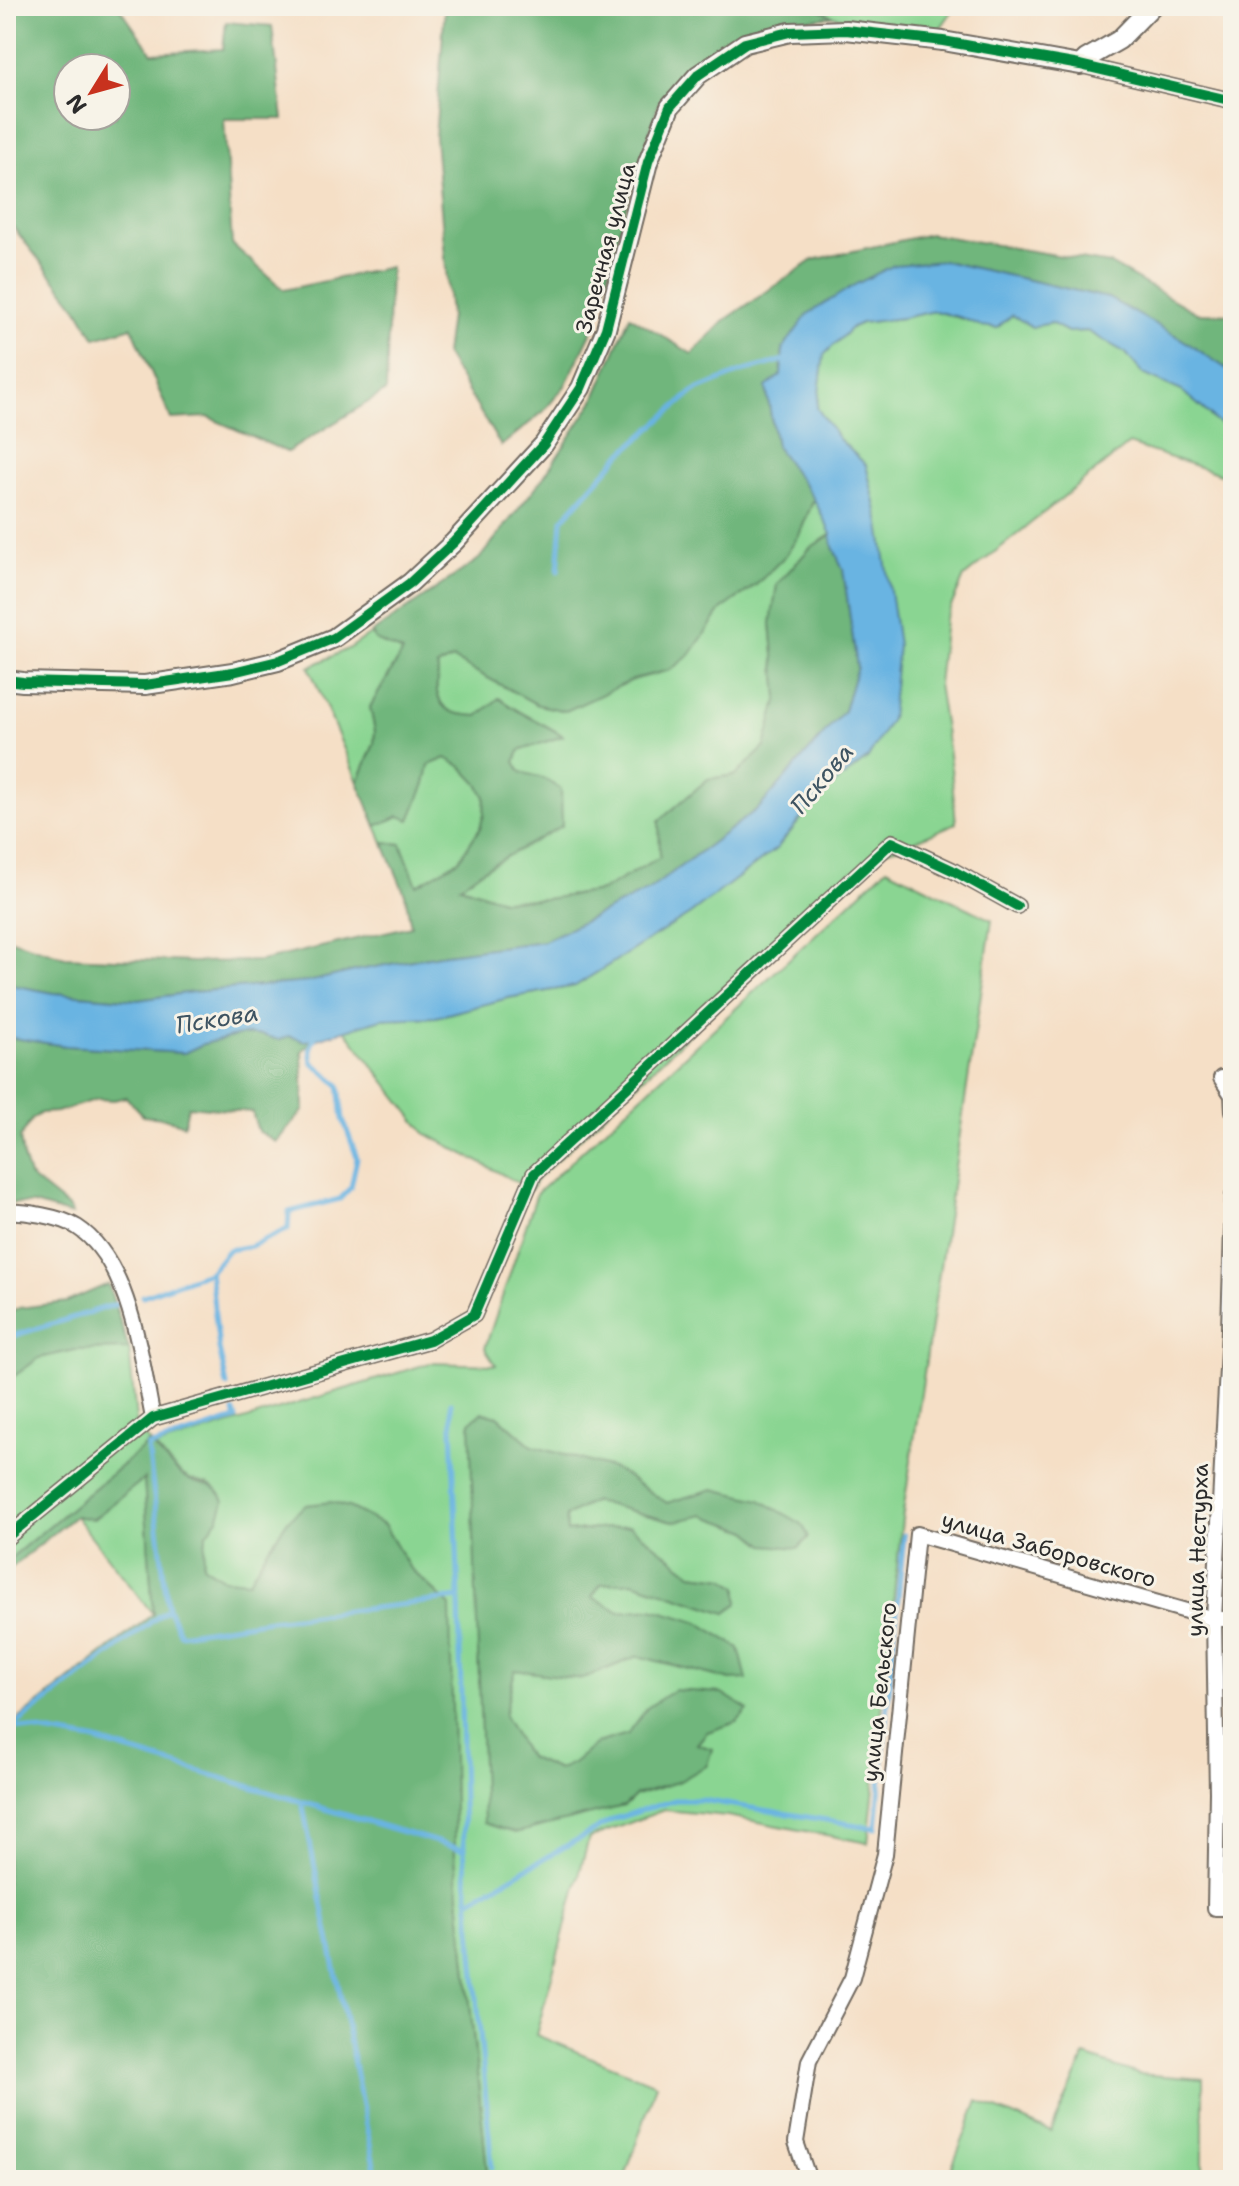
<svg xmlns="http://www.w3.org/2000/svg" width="1239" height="2186" font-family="'Shantell Sans',sans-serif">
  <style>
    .green { fill: #8ad592; stroke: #5a805e; stroke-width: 2; fill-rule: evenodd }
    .forest { fill: #6fb67c; stroke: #4d7054; stroke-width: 2; fill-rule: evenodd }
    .water { fill: #69b4e2; stroke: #4a7086; stroke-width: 2 }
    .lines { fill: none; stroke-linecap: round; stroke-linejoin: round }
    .stream { stroke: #69b4e2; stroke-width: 5 }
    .minor-casing { stroke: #726a61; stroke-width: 18 }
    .tertiary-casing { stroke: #726a61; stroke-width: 22 }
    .minor { stroke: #fff; stroke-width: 14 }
    .tertiary { stroke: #fff; stroke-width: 18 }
    .cycleway-casing { stroke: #f7f3e8; stroke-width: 15 }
    .cycleway { stroke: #00873e; stroke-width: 10 }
    .labels { text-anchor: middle; stroke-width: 6; stroke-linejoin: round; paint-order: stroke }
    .street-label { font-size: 22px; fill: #2b2b2b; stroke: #f7f3e8 }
    .water-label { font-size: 24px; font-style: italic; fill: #3e5462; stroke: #f7f3e8 }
  </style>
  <rect width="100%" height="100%" fill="#f7f3e8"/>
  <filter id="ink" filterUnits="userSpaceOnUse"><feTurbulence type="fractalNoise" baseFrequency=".0125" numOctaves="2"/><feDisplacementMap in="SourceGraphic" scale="16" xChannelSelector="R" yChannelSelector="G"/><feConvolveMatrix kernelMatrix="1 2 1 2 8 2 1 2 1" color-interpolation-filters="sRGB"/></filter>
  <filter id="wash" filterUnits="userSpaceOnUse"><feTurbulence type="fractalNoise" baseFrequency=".006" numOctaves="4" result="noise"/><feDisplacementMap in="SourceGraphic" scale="32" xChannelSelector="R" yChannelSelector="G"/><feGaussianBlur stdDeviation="1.8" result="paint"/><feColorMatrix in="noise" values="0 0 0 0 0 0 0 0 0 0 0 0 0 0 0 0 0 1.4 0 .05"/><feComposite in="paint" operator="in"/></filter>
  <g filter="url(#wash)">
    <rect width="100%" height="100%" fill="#f5dfc6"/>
    <!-- green -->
    <path class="green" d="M814,6h142l-17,24 -107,-14z
      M935,311c21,5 41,14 62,17l15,-13 20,12 19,-4 17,9 19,-1 39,22 17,21 39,17 27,23 6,7 13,7 5,5v45l-104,-34 -165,133 -19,43 -7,64 13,84 5,55 -56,24 -18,4 -345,328 -6,11 -106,-57 -80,-103 36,-11 55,-2 72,-19 67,-12 115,-72 87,-66 44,-54 47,-36 12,-234 -14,-59 -27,-26 -22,-31 6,-53 29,-28 9,-4 41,-5z
      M814,499l18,35 -22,14 -39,75 7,74 -13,50 -29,28 -28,4 -48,42v36l-59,34 -55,8 -45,1 -42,-15 25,-16 58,-91 -21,-6 -6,-10 4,-11 43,-16c-21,-14 -43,-21 -63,-37l-21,18c-19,-1 -37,-2 -41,-24 -2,-9 3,-16 0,-26l16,-7 85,46 132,-35 20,-16 31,-44 36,-26 42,-49z
      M372,633l3,7 28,11 -33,56 5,24 -1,13 -16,38 -49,-115 41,-19z
      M446,758l16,9 16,17 7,13 -1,17 -4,14 -21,32 -42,26 -16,-42 -18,-2 -7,-16 23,-10 26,-32 4,-19z
      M887,868l105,52 -90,600 -34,323 -141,-27 -63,-6 -75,28 -53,197 120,49 -32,96h-136l-33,-323 -6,-252 -40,-38 -25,-42 -95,-6 -23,33 -17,29 -25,-2 -21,-14 3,-30 13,-18 -11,-33c-27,-4 -35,-17 -53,-37l275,-84 66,2 -11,-17 52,-155zM498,1416l34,30 83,23 52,34 47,-14 51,56 -17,-14 -45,-16 -31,7 -78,-21 -28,15v16l64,-6 62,48 33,4 1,35 -93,-31 -32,2 -9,13 28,15 32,-3 79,71 -93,-24 -56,23 -67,-9 -11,46 24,41 30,13 15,-6 24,-21 31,-9 19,-26 90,14 -30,10 -10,12 -17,37 -44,14 -12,11 -140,17z
      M129,1349l8,80 13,13 -144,120v-180l33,-24 36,-8z
      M144,1478l9,136 -78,-98 19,3z
      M1085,2056l53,18 65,5v101h-256l31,-79 73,31z"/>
    <!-- forest -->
    <path class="forest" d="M6,6h112l34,47 71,-4 3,-27 46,4 11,93h-59l8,125 52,46 106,-23 -4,124 -99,61 -79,-35 -37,2 -39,-92 -37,11 -17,-29 -65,-82 -7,2zM116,68v48h-48v-48z
      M445,6h369l18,10 -86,13 -47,30 -40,43 -40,129 -22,90 -32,65 -22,26 -42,34 -56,-92 5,-38 -15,-178z
      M930,234l180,30 87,49 36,1v59l-53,-35 -72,-40 -164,-37 -161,87 -2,27 -15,13 10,57 38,54 -15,36 -13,20 -29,29 -36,26 -31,45 -20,15 -33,8 -71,33 -28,-6 -85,-46 -16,7c3,10 -2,17 0,26 4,22 22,23 41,24l21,-18c20,16 42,24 64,38l-44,15 -4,11 6,10 21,6 19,11 1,37 -78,43 -24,17 42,14 44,-1 55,-8 59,-34 -1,-36 49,-42 28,-4 29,-28 13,-50 -7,-74 6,-39 33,-36 22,-14 1,13 10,22 14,98 -13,44 -84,96 -111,83 -105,51 -105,14 -80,15 -51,12 -115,10 -55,8 -84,-7 -48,-9v-46l59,19 127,5 69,-1 150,-35 -6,-32 -22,-52 18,2 16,41 42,-25 21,-32 4,-14 1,-17 -7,-13 -16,-17 -16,-9 -17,7 -4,19 -15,36 -11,-4 -23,10 -18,-44 16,-38 1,-13 -5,-24 33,-55 -28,-12 -3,-7 107,-74 64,-81 50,-76 37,-86 62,38 33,-34 88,-60z
      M240,1035h22l17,5 11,-4 14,5 10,-1 -12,11 2,59 -28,32 -18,-11 -6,-19 -64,-6 -4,19 -20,-7 -21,-2 -17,-19 -12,3 -16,-1 -41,13 -16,1 -9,6 -12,19 3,19 6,19 40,32 3,7 -38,-11 -28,-1v-166l60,9 118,7 19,-9z
      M108,1284l21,65 -54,1 -36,8 -33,24v-67l13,-7 48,-6z
      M482,1412l16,4 34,30 83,23 52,34 47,-14 46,11 42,24 7,13 -11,11 -33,-3 -17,-14 -45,-16 -30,7 -79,-21 -28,15 1,16 63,-6 62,48 33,4 13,9v16l-12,10 -93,-31 -32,2 -9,13 28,15 32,-3 46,13 41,26 8,31 -16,1 -93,-24 -56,23 -67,-9 -11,46 24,41 30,13 15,-7 24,-20 31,-9 19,-26 27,-18 48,3 26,17 -11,12 -30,10 -10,12 15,5 -5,16 -27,16 -44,14 -12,11 -109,27 -31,-10 -14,-401z
      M150,1442c11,13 23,28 38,37 16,11 25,-2 36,22l-5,16 -13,18 -3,30 21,14 25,2 17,-29 23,-33 17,-14 26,-3 19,6 33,17 25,42 41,39 5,251 33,323h-482v-451l147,-115 -9,-135 -51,40 -18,-3 -69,56v-10z"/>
    <!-- water -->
    <path class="water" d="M944,261l164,37 72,40 53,35v60l-5,-5 -13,-7 -6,-7 -27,-23 -39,-17 -17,-21 -39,-22 -19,1 -17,-9 -19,4 -20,-12 -15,13 -16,-2 -19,-8 -27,-7 -33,7 -41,5 -9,4 -28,28 -7,53 22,31 27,26 14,59 18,121 -7,74 -23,39 -47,36 -44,54 -87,66 -115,72 -67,12 -72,19 -55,2 -67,21 -10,1 -14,-5 -11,4 -17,-5h-22l-37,9 -19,9 -118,-7 -60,-9v-53l48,9 84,7 55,-8 115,-10 51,-12 80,-15 105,-14 105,-51 111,-83 84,-96 13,-44 -14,-98 -10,-22 -2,-13 -17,-35 -38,-53 -10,-59 15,-12 2,-27 25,-34 48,-30 38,-19z"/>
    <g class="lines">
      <!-- stream -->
      <path class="stream" d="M558,571l4,-51 58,-65 74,-64 47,-19 47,-13
        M143,1296l67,-24
        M6,1338l111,-34
        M227,1385l-8,-36 -9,-77 18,-22 23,-4 37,-17 1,-17 51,-13 11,-12 6,-29 -14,-39 -4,-34 -27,-23 -2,-13 6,-15
        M451,1403l8,195 5,251
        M168,1609l12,25 90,-14 189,-22
        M14,1727l79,13 371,110 28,318
        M6,1732l162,-123 -20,-162 88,-28 -2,-7
        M302,1802l75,378
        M469,1901l145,-82 61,-19h27l174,28 28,-293"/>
    </g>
  </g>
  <g filter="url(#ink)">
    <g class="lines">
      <defs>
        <path id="minor" d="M1080,65l153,36
          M1221,1078l11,17 1,16
          M1233,1195l-4,135 -15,289 3,173 -2,116h18
          M6,1211c21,1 54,5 71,16 54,35 64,133 76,191
          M6,1538l147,-120 277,-78 44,-25 60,-141 358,-332 60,28 65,36
          M809,2180l-13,-38 13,-81 43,-83 33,-124 32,-320 297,85h19"/>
        <path id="tertiary" d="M6,680l17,2 122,3 88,-13 45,-11 56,-23 76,-55 44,-41 90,-98 37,-56 25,-59 42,-167 22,-55 28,-32 47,-32 45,-11 56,-2 97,11 137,24 6,-6 33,-19 33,-34"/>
      </defs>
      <!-- minor casing -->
      <use href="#minor" class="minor-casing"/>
      <!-- tertiary casing -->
      <use href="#tertiary" class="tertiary-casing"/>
      <!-- minor -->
      <use href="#minor" class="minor"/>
      <!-- tertiary -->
      <use href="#tertiary" class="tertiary"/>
      <defs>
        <path id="cycleway" d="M6,680l17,2 122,3 88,-13 45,-11 56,-23 76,-55 44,-41 90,-98 37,-56 25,-59 42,-167 22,-55 28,-32 47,-32 45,-11 56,-2 97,11 137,24 153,36
          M6,1538l147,-120 277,-78 44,-25 60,-141 358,-332 60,28 65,36"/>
      </defs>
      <!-- cycleway casing -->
      <use href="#cycleway" class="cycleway-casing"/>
      <!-- cycleway -->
      <use href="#cycleway" class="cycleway"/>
    </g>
  </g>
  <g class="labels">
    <!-- street labels -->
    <g class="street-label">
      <text transform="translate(605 248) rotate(-75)" y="8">Заречная улица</text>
      <text transform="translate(1049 1549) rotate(16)" y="8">улица Заборовского</text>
      <text transform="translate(1197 1550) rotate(-88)" y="8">улица Нестурха</text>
      <text transform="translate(879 1692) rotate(-84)" y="8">улица Бельского</text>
    </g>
    <!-- water labels -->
    <g class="water-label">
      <text transform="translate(822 779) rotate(-50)" y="8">Пскова</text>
      <text transform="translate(217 1019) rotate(-9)" y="8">Пскова</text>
    </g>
  </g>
  <!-- margin -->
  <rect width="1239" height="2186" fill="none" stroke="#f7f3e8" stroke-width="32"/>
  <!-- north arrow -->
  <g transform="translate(92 92) rotate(233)"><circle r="38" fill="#f7f3e8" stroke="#a5a39c" stroke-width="2"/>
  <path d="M0-6L14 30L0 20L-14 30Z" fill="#c8321e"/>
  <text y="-12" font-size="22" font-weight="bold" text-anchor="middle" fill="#2b2b2b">N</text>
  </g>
</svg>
